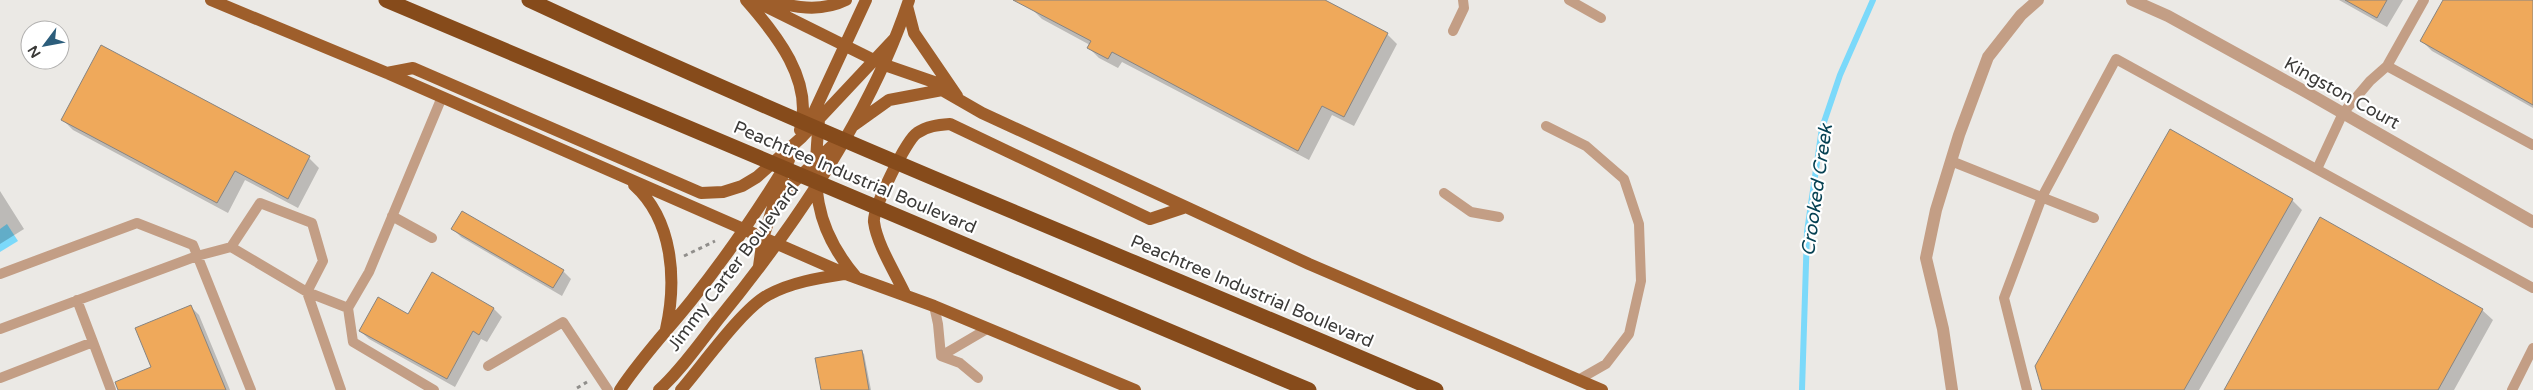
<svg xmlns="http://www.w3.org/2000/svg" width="2533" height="390" font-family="'Varela Round',sans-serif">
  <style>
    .water { fill: #7bd9fa }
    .shadow { fill: #0003 }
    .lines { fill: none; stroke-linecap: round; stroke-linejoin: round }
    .stream { stroke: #7bd9fa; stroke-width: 6 }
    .building { fill: #efa95b; stroke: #878481 }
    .path { stroke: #908e8b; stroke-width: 3; stroke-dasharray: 4 4; stroke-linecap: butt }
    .service { stroke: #c39e85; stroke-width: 10 }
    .minor { stroke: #c39e85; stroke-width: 12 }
    .primary { stroke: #9e5e2b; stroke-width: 12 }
    .motorway { stroke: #864b1b; stroke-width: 15 }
    .labels { text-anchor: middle; stroke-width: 4.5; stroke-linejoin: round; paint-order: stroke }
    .street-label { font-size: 18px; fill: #3b3a38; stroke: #fff }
    .water-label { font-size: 19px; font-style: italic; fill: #074253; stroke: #fff }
  </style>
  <rect width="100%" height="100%" fill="#ebe9e5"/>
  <!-- water -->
  <path class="water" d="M7,224l11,17 -18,11v-23z"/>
  <!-- shadow -->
  <path class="shadow" d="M1037,0h285l65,34 10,10 -43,82 -22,-11 -23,45 -187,-98 -4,6 -19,-10 -10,-10 1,-3 -48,-26 -10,-10z
    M2339,0h64l-16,27z
    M2445,0h88v108l-101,-57 -10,-10z
    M101,46l208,112 10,10 -21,40 -53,-28 -17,33 -155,-83 -10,-10z
    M0,191l24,38 -24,15z
    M2292,200l10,10 -103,180h-156z
    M453,229l110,42 8,8 -9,17 -101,-59z
    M433,274l61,35 8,8 -15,25 -6,-3 -26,48 -86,-48 -9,-8 49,-16z
    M191,307l8,8 31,75h-108l31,-22z
    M2482,310l11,10 -39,70h-228z
    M861,351l3,3 7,36h-48z"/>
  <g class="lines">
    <!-- stream -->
    <path class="stream" d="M1802,390l5,-158 15,-104 18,-53 33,-75"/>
  </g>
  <!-- building -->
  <path class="building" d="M1013,0h312l63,33 -44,84 -22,-11 -24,45 -186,-99 -4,7 -21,-11 4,-7z
    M2345,0h42l-10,18z
    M2443,0h90v105l-113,-64z
    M101,45l209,111 -22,43 -53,-28 -18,32 -156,-83z
    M2170,129l123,70 -109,191h-142l-7,-24z
    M462,211l102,59 -11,18 -102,-59z
    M2320,217l163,92 -45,81h-214z
    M432,272l62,36 -15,27 -6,-4 -26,48 -88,-48 19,-34 30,17z
    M191,305l35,85h-108l-3,-8 36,-15 -16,-39z
    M862,350l7,40h-48l-6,-32z"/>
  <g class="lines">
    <!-- path -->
    <path class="path" d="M684,256l31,-15
      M577,388l10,-6"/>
    <!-- service -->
    <path class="service" d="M1569,0l32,18
      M1453,31l11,-23 -1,-8
      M2387,66l146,79
      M1546,126l40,20 38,33 15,45 2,57 -12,53 -23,30 -28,16
      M1951,161l143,57
      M2317,169l26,-56 27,-32 17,-15 37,-66
      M1444,193l27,19 28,5
      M392,216l40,22
      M231,247l29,-44 52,20 11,38 -16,31 34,98
      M0,274l137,-51 56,22 58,145
      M77,300l16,42
      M934,306l4,18 3,32
      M0,329l197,-73 34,-9 76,45 41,16
      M941,356l46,-27
      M941,356l19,7 18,15
      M488,366l75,-44 45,68
      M0,378l93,-36 18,48
      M434,390l-81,-48 -5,-34 21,-36 73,-175
      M2027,390l-23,-92 38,-101 74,-138 417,229
      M2512,390l21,-42"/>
    <!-- minor -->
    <path class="minor" d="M2132,0l36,16 138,76 227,130
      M1952,390l-9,-61 -17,-71 10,-48 23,-75 29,-78 33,-42 17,-15"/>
    <!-- primary -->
    <path class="primary" d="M211,0l176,73 459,201 88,32 201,84
      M746,0c30,34 68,81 54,130
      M753,0l129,64 52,18 8,8 40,23 204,94 123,57 293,126
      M766,0c27,7 54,13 80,0
      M907,6l7,27 43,63
      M387,73l26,-5 288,125 22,-1 19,-6 15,-9 45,-40 92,-98
      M819,120c-6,65 -7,105 37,157
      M808,125l58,-125
      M854,125l35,-25 53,-10
      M634,185c39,35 43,95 32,144
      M776,199l62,-59
      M759,266l4,-28 19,-59
      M906,296c-10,-22 -29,-51 -32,-74 -2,-12 32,-82 43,-89 10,-7 21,-8 33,-9l200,95 36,-12
      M620,390c21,-32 47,-59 71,-89 36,-45 68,-92 98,-141
      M659,390c22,-20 40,-46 58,-69 77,-94 154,-206 192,-321
      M681,390c21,-24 61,-81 87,-95 24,-13 51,-17 77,-21"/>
    <!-- motorway -->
    <path class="motorway" d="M386,0l923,390
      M529,0c299,139 605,260 907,390"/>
  </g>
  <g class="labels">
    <!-- street labels -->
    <g class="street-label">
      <text transform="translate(2342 93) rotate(29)" y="6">Kingston Court</text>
      <text transform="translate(855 177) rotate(23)" y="6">Peachtree Industrial Boulevard</text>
      <text transform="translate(733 267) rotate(-53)" y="6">Jimmy Carter Boulevard</text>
      <text transform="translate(1252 291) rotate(23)" y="6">Peachtree Industrial Boulevard</text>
    </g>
    <!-- water labels -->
    <g class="water-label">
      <text transform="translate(1816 190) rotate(-82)" y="7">Crooked Creek</text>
    </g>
  </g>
  <!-- north arrow -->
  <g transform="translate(45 45) rotate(238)"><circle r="24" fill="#ffffff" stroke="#b1b0af"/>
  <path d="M0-4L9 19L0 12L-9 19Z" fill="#2c5d7b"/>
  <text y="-8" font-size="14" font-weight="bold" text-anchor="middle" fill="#3b3a38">N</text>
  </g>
</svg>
